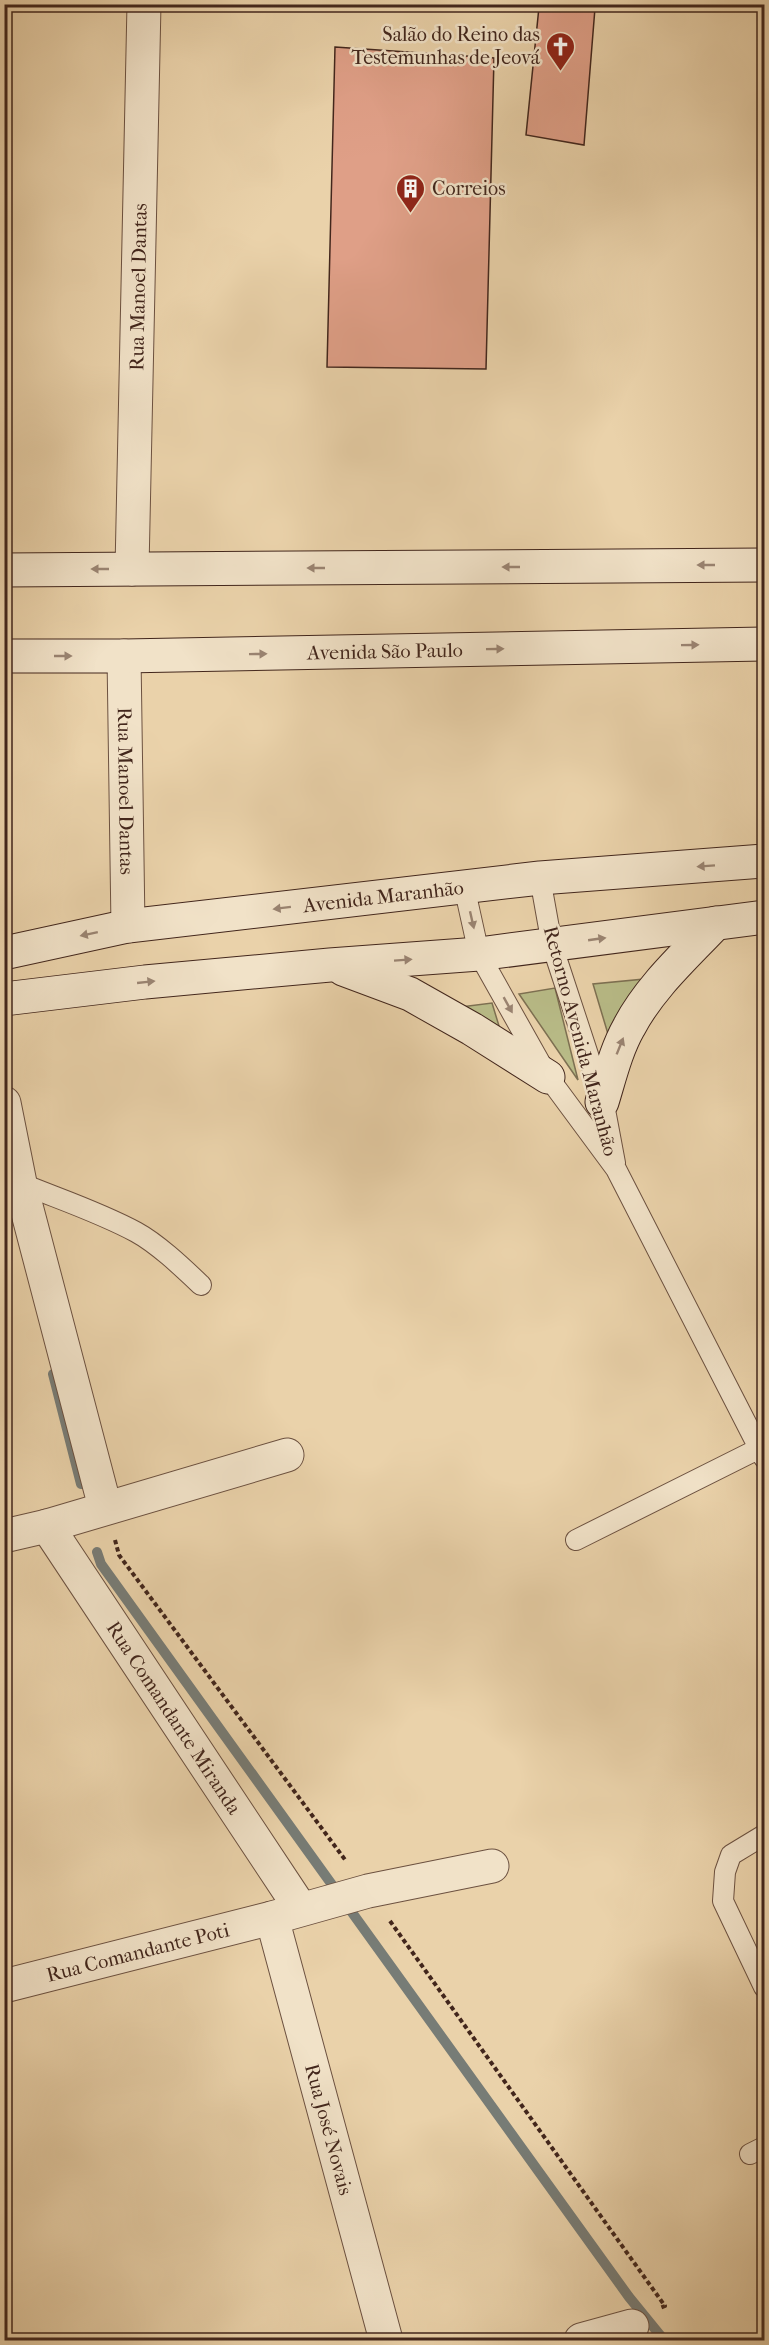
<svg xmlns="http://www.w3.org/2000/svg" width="769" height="2345" font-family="'IM FELL French Canon',serif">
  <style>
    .green { fill: #b8bb87; stroke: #7d7052; stroke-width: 1.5 }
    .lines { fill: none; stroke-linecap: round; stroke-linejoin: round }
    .stream { stroke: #777c76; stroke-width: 10 }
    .building { fill: #df9f87; stroke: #42261c; stroke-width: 1.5 }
    .lane-casing { stroke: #6c5140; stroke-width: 22 }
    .street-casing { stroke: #6c5140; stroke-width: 35 }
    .secondary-casing { stroke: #42261c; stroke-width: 35 }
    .path { stroke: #42261c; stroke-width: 4; stroke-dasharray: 4.5 3; stroke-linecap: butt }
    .lane { stroke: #f1e2c8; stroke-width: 20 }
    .street { stroke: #f1e2c8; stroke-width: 33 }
    .secondary { stroke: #f1e2c8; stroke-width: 33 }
    .oneway { fill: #9a8472 }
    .labels { text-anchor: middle; stroke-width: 5; stroke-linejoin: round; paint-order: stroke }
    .poi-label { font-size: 20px; fill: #42261c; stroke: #f1e2c8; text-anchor: end }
    .street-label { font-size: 20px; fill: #42261c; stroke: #f1e2c8 }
  </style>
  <rect width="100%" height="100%" fill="#ead2aa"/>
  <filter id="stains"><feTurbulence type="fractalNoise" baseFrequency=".00333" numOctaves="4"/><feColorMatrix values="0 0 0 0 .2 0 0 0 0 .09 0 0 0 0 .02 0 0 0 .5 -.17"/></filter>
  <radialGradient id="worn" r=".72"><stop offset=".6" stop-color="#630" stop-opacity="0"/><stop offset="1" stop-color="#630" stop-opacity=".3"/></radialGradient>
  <!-- green -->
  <path class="green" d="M666,977l-49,87 -24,-80z
    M555,988l23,92 -59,-86z
    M492,1003l14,46 -85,-37z"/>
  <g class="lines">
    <!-- stream -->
    <path class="stream" d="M53,1374l28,110
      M97,1552l4,12 528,733 35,43"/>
  </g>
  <!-- building -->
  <path class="building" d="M539,7l56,1 -11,137 -58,-10z
    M335,47l159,11 -8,311 -159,-2z"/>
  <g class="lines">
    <defs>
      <path id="lane" d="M540,878l12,67 45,137 9,33 9,48
        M464,886l15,68 69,123 68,92 148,289
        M20,1183c39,16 79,29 116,49 22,12 47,36 65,53
        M576,1540l184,-92
        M764,1835l-33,20 -6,17 -2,29 41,86
        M750,2154l14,-7"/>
      <g id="street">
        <path id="s1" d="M132,569l12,-565"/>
        <path id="s2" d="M124,656l4,270"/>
        <path d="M4,1103l16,80 85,324"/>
        <path id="s3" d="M47,1526l254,383"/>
        <path d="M4,1536l43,-10 240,-71"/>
        <path id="s4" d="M272,1918l114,422"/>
        <path id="s5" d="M4,1986l268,-68 96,-27 124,-25"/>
        <path d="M581,2340l51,-14"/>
      </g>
      <g id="secondary">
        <path d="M4,570l760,-5"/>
        <path id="s6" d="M4,656h120l640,-12"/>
        <path id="s7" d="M4,953l124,-27 412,-48 224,-17"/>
        <path d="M343,969l67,25 62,35 76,48"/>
        <path d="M4,999l141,-17 185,-17 149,-11 285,-37"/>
        <path d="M602,1102c8,-26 14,-52 27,-75 21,-40 56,-71 87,-104"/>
      </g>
    </defs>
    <!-- lane casing -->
    <use href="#lane" class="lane-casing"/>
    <!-- street casing -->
    <use href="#street" class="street-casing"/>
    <!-- secondary casing -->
    <use href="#secondary" class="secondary-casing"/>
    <!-- path -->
    <path class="path" d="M115,1540l4,15 227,306
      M390,1921l275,385 -5,2"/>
    <!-- lane -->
    <use href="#lane" class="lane"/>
    <!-- street -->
    <use href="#street" class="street"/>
    <!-- secondary -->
    <use href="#secondary" class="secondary"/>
  </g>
  <!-- one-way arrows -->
  <defs><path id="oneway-solid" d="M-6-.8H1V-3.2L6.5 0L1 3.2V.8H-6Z" transform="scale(1.5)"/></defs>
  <g class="oneway">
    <use href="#oneway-solid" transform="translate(706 565) rotate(180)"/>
    <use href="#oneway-solid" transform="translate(511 567) rotate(180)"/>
    <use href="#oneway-solid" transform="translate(316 568) rotate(180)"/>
    <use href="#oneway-solid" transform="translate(100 569) rotate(180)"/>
    <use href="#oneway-solid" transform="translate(690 645) rotate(-1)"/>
    <use href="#oneway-solid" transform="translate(495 649) rotate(-1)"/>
    <use href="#oneway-solid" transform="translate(258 654) rotate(-1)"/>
    <use href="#oneway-solid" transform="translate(63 656)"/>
    <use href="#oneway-solid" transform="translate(706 866) rotate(176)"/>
    <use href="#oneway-solid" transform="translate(282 908) rotate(173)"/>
    <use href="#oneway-solid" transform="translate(472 920) rotate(77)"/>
    <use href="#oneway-solid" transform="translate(89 934) rotate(168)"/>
    <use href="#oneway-solid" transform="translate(597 939) rotate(-8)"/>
    <use href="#oneway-solid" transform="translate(403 960) rotate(-4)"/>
    <use href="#oneway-solid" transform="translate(146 982) rotate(-6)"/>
    <use href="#oneway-solid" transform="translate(508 1005) rotate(61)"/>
    <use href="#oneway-solid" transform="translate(620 1046) rotate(-68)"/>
  </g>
  <!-- icons -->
  <defs>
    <symbol id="church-pin" viewBox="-11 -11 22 30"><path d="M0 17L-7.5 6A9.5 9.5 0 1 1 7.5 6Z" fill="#8f2418" stroke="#f1e2c8"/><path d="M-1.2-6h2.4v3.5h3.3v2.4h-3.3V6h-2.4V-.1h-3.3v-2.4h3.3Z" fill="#fff"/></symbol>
    <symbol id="building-pin" viewBox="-11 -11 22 30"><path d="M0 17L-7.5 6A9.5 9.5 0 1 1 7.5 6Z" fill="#8f2418" stroke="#f1e2c8"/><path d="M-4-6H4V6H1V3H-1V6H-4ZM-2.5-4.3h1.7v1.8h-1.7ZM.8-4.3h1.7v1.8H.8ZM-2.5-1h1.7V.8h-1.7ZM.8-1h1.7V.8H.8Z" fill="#fff"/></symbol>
  </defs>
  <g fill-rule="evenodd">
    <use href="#church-pin" x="544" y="30" width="33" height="45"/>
    <use href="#building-pin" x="394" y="172" width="33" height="45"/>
  </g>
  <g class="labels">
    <!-- poi labels -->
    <g class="poi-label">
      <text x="540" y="41">Salão do Reino das<tspan x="540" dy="23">Testemunhas de Jeová</tspan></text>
      <text x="432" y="195" text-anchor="start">Correios</text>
    </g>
    <!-- street labels -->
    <g class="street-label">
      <text dy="7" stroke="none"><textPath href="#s1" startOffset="282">Rua Manoel Dantas</textPath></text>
      <text dy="7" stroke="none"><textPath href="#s6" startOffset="381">Avenida São Paulo</textPath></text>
      <text dy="7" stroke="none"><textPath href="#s2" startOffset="135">Rua Manoel Dantas</textPath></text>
      <text dy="7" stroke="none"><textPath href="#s7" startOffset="384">Avenida Maranhão</textPath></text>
      <text transform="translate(581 1041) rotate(75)" y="7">Retorno Avenida Maranhão</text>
      <text dy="7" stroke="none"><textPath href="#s3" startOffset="230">Rua Comandante Miranda</textPath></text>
      <text dy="7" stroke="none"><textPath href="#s5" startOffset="138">Rua Comandante Poti</textPath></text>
      <text dy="7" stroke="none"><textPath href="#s4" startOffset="219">Rua José Novais</textPath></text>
    </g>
  </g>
  <!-- margin -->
  <rect width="769" height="2345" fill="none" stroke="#ead2aa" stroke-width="24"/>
  <rect x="6" y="6" width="757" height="2333" fill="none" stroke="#42261c" stroke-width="3"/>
  <rect x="12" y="12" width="745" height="2321" fill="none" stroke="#42261c" stroke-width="1.5"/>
  <rect width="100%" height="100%" filter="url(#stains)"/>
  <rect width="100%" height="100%" fill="url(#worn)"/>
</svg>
